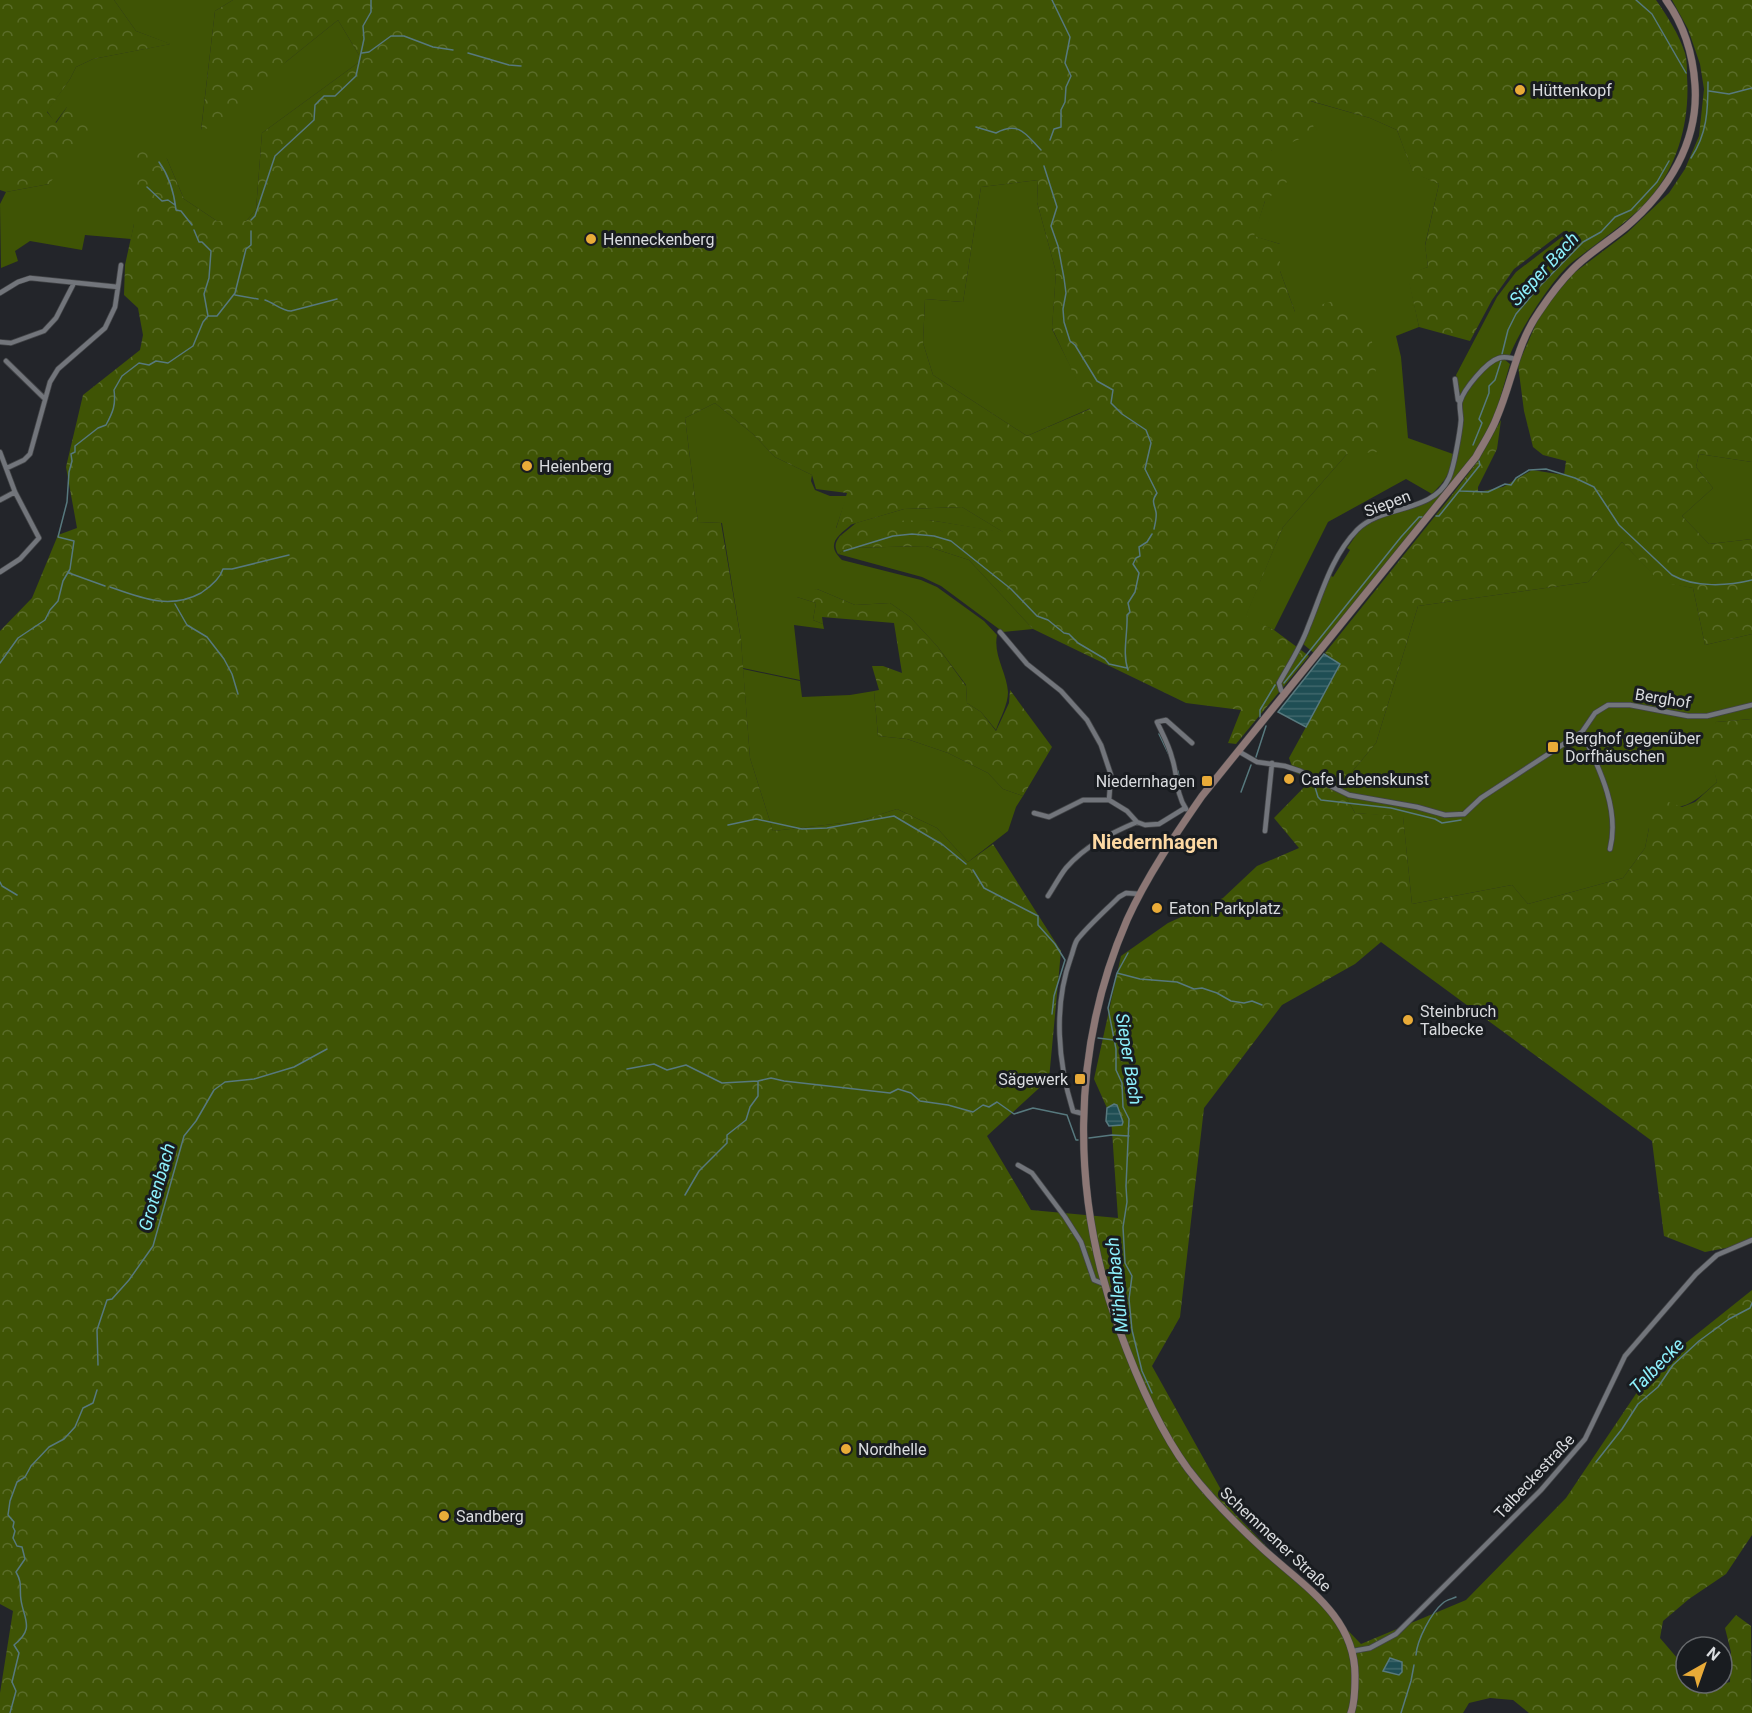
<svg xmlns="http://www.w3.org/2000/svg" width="1752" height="1713" font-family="Roboto,sans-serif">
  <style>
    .green { fill: #3f5405 }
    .forest { fill: url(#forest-crowns); fill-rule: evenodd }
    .water { fill: url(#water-rules); stroke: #57797e; stroke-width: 1.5 }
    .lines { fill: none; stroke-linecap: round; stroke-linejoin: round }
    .stream { stroke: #57797e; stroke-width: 1.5 }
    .street-casing { stroke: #424447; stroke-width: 6 }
    .secondary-casing { stroke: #424447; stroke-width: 8 }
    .street { stroke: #72757b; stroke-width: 4.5 }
    .secondary { stroke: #8c7775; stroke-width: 7 }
    .poi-dot { fill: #e9ab38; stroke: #191c20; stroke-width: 2 }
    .labels { text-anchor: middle; stroke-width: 6; stroke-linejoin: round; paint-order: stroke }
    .poi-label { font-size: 16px; fill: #dadcdf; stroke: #191c20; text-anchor: start }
    .street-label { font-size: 16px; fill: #dadcdf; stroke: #191c20 }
    .water-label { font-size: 18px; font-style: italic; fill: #8df1fd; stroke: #191c20 }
    .quarter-label { font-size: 20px; font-weight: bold; fill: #fdd9a3; stroke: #191c20 }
  </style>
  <defs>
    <pattern id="forest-crowns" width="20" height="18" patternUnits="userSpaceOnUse" patternTransform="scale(1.5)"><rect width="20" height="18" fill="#3f5405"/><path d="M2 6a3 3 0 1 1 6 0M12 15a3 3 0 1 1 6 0" fill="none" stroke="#5a6c29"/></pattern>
    <pattern id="water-rules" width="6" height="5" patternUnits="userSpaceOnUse" patternTransform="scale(1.5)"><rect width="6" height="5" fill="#1f4e54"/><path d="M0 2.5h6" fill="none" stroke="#3f676c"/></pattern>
  </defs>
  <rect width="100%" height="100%" fill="#23252a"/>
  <!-- green -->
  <path class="green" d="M114,0h119l-18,11 -14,119 137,-110 24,40 -100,73 -6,77 -10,11h-29l-33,-22 -17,-40 -33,-10v75l-3,15 -46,-4 -3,15 -52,-9 -15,10 3,10 -17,7 -1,-64 6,-12 43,-8 18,-77 -12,16 -8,-12 23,-32 6,-12 17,-8 77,-15 -34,-13z
    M1310,101l60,17 27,12 16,42 26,12 -14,61 3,22 -20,8 11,52 -23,9 5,21 7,81 45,16c-3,20 -7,26 -21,40l-26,-15 -78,43 -54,108 -29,-13 38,-90 64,-73 -67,-183v-27l-27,-8 12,-35 6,-50z
    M1038,180l-1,22 19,70 -4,57 39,79 -64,28 -94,-61 -10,-32 2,-44 38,3 18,-115z
    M1567,233l20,18c-6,5 -13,9 -18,14 -20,19 -49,65 -59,90h-10l-10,5 -27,35h-3l-4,-20 41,-78 19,-25z
    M1504,359l6,5 -15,52 -22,40 -159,197 -11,-9 27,-69 3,2 17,-27 -3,-2c5,-6 10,-16 17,-22 4,-3 11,-5 16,-8 44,-19 67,-9 77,-65 4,-20 7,-30 4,-50 11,-17 23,-40 43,-44z
    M715,403l38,31 22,23 37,18 -1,6 4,9 15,6h17l-11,32 16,-4c-14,12 -27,20 -10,36l79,20 16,7 47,34 13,14c-4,20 10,38 11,57 0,13 -8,26 -12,38l-15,-18 -14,-9 -1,-18 -29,-39 -27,-29 -20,-14 -35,2 -38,-16 -20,8 19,6 -3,17 10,4 1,5 -30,-4 6,55 -57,-12 -2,-28 -19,-117 -24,-1 -13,-104z
    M1699,454l53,8v77l-43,5 -27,-28 31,-28 -17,-21z
    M962,507l43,26 -76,-13 -89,16 16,-13 48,-14z
    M1622,542l38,39 33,7 12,57 47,-11v85l-36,3 -2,46 3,14c-29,26 -30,25 -68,28v18l-4,20 -22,30 -95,26 -16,-19 -100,19 -9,-87 -48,-4 -15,-27 36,-43 42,-137 170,-24z
    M926,546l43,14 64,69 -30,3 -62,-46 -19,-9 -84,-23 10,-6z
    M743,669l57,12 2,16 48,-2 24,-4 4,45 29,3 41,14 40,20 15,16 20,7 -7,11 -8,24 -40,31 -31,-34 -40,-19 -37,12 -87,10 -23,-73z"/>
  <!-- forest -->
  <path class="forest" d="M0,0h114l22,31 35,13 -78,15 -17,8 -6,12 -23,33 9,11 11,-16 26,19 -44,58 -43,8 -6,-2z
    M233,0h1423c11,16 23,34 29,53 2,7 2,15 2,23 3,43 -8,87 -36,121 -18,21 -42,37 -64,54l-23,-20 -50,38 -22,31 -22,41 -51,-14 -12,-53 21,-7 -3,-21 14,-62 -26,-11 -16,-43 -27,-12 -59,-17 3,32 -43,18 16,31 -22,19 -11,35 26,8v27l15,41 42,-12 34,34 12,93 -5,25 -31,2 -64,73 -37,89 28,14 35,26 -73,88 -8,-1 13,-33 -55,-7 -153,-74 -64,-69 -43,-14 -78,2 -10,6c-4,-8 -3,-11 2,-18l48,-15 41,-1 74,12 -41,-25 -58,2 -68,20 11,-36 -31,-4 -4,-14 -37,-18 -22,-23 -38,-31 -30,15 13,104 23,1 20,117 9,118 23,73 87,-10 37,-12 40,19 31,34 25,-18 68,107 -12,128 -62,57 44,74 87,8 -7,-101 -17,-38 27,-123 47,-33 55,-25 34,-32 42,-18 -25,-30 37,-38 -17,-8 -5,-14 51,-93 -15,-12 123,-153 30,-39 23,-41 -4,29 -19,38v5l25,-5 29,-17 32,5 2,-14 -23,-6 -10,-8 -9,-36 -6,-46 20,-46 17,-24 19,-22 53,-40 42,-40 16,-24 14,-33 5,-47 -4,-25 -12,-35 -16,-29h80v462l-53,-8 -3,13 17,21 -31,28 27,28 43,-5v95l-47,11 -12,-57 -33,-6 -38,-40 -34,40 -170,24 -42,137 -36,43 15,27 48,3 9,88 100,-19 16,19 95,-26 22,-30 4,-20v-18l6,-13 27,10 13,-5 22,-20 -10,-36 9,-24 36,-3v524l-47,9 -41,-16 -12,-95 -271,-199 -26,22 -73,41 -78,103 -24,209 -28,49 82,147 127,131 105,-44 100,-102 86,-128 100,-80v245l-26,39 -37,25 -26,22 -3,17 24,28 2,17h12l10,5 22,-6 1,-30 -6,-24 11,-13 15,11 1,87h-223l-16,-13 -23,-2 -21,5 -6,10h-1463v-20l13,-82 -13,-7v-973l32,-33 26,-63 19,-7 -11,-61 17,-72 57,-45 3,-15 -5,-27 -14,-13 1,-30 9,-41v-75l22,-1 11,11 17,40 33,22h29l10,-11 6,-77 100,-73 -24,-40 -51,41 -65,61 -21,9 14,-120zM1038,180l-1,22 19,70 -4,56 38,81 -63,27 -94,-61 -10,-32 2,-44 38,3 18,-115z
    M817,589l38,16 35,-2 20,14 27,29 29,40 1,17 14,9 15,19 13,-28 1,-13 42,57 -29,49 -20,-7 -15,-16 -40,-20 -41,-14 -29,-3 -4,-45 5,-1 -7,-24h11l19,7 -8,-50 -72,-6 1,7 -10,-4 3,-17 -19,-6v-6z"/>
  <!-- water -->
  <path class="water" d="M1324,654l16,10 -34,63 -28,-15z
    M1114,1104l3,1 6,17 -1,3 -13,1 -3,-5 1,-13z
    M1390,1658l12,4v10l-3,3 -16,-4z"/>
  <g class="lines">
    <!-- stream -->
    <path class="stream" d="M1636,0l16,14 34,59
      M362,53l7,-1 22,-16h13l29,11 20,3
      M468,53l41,12 12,1
      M1709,91l20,3 23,-6
      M976,127l20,6c24,-13 31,3 45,17
      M1050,140l4,-11 7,-2v-17l4,-8 1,-15 5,-11 -6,-13 5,-26 -18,-37
      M1691,158c16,-24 17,-47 17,-76
      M159,162c11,15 15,30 17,48l5,1 11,14
      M1044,166l13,41 -6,19 7,20 6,32 2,15 -3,16 1,13 6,19 5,4 22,36 16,9 -2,13 11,11 24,16 5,13 -6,26 12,24c-6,9 -3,10 -1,19 1,5 -1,12 -2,17
      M147,187l15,14 6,-1 7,5
      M251,220l4,-4 20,-60 39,-36 1,-15 9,-9h11l21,-20 8,-37 -1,-13 8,-14v-12
      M194,230l5,12h3l9,9 -2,27 -5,16 4,22
      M235,295l23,4
      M265,300c9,3 17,11 26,11l46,-12
      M1502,354l6,-24 8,-16 21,-25 46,-47 18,-10 14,-15 16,-7 26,-28 12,-21
      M1473,445l9,-22 -3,-4 10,-26v-7l6,-6 6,-19
      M1460,491l28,1 17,-8 6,1 5,-7 13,-8 17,-1 29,9 19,9 25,38 53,50c23,13 56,11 80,5
      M1436,516h3l41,-51 -1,-4
      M844,551l49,-15 19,-2 22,2 17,5 60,48 26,27 11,4 16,13 5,1 9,9 27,16 4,5 18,4
      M69,573l36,13
      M110,587c31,11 60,23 91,6 9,-6 19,-14 22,-24h9l57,-14
      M175,604l12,21 20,12 17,22 8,15 6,20
      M0,663l18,-25 27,-18 5,-10 8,-9 5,-20 7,-12 4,-28 -16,-4 9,-35 2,-30 3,-11 -1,-7 4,-2v-6l23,-18 8,-3c7,-13 10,-20 8,-35l8,-14 17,-13 10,2 7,-4 12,2 25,-17 10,-24 5,-6h9l18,-23 11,-44 5,-4v-14
      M1128,670c-6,-17 0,-37 -1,-55l3,-3 -2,-9 7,-11 4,-19 -6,-9 3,-6 4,-2 -1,-9 8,-5 5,-8
      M1284,683l117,-146 18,-20h3
      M1260,717v-7l15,-25
      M1159,734l11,23
      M1256,757l10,-31
      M1178,771l3,18
      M1301,777l14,10 3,10 3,3 70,8 44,11 7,4 19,-3
      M1241,792l10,-27
      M728,825l28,-6 46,10 25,-1 67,-12 49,29 23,19
      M973,870l11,18 54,28v9l17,19 10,16 -11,36 -2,18
      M0,882l2,4 15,9
      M1128,953l-11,20 -9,35 8,41v21l6,13 1,24 6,12 -3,67 1,16 -4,25 2,36 7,13 -3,23 3,31 10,41 10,22
      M1117,973l23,6 37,3 17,7 8,-1 15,5 14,8 13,2 8,-2 10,4
      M1098,1038l16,2
      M627,1069l27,-5 13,6 19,-5 36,18 36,-2 13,-3 13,3 106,12 8,-4 13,4 9,8 28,4 25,7 10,-7 6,2 8,-5 17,12 19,-6 34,7 9,25h2
      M1089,1138l23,-3 17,1
      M685,1195l14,-24 28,-28v-8l19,-15 4,-13 8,-11v-14
      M98,1365l-1,-35 10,-30 5,-1 17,-19 24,-34 31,-110 12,-15 18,-31 11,-8 29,-3 40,-12 33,-18
      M1596,1462l26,-33 16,-25 20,-17 15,-22 26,-24 30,-22 21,-11 2,-5
      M1416,1655c1,-15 15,-42 27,-52 3,-3 9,-4 13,-6
      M10,1713l6,-22 -4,-9 7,-29 -5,-8c21,-17 10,-25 7,-45 -2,-12 2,-16 -5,-28l9,-13 -3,-12 -5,-1 -4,-8 2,-7 -2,-4 1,-5 -6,-7 2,-14 7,-19 8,-5 6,-11 18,-19 15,-8 11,-12 8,-19 10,-5 4,-13
      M1401,1713l10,-32 3,-16"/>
    <defs>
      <path id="street" d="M0,293l18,-11 12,-4 88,9 3,-22
        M0,342l11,1 33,-12 12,-13 18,-35
        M6,361l39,38
        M1455,379l3,21 2,2
        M0,452l15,40 24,46 -19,21 -20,13
        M7,468l17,-8 6,-6 20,-72 8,-13 47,-41 10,-21 3,-20
        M0,500l15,-8
        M1000,632l27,32 34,27 26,29 14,25 10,30 -2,25 18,11 10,11 8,3 14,-1 26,-16
        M1285,695l-4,-5 -2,-7c10,-18 22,-36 29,-56 14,-34 23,-70 49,-97 26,-26 75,-16 92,-52 5,-11 11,-46 12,-58 0,-6 -2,-13 -1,-18 4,-13 26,-40 39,-44 6,-2 11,0 17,1
        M1582,732c17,36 38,77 28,117
        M1238,751l19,11 28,4 15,5 49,24 68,12 28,8 19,-1 17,-16 101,-66 13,-19 13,-8h22l58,11h19l45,-11
        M1186,809c-11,-17 -8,-34 -14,-51 -3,-13 -10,-25 -15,-36l9,-2 26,23
        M1034,813l15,4 34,-17h26
        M1265,831l7,-68
        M1048,896c6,-9 11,-19 18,-28 19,-22 45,-35 71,-46
        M1084,1114l-11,-3c-15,-48 -20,-105 -2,-154 2,-5 3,-12 6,-17 12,-15 28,-29 42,-43l7,-4 14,1
        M1018,1165l14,8 33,44 16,25 13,38 10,4
        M1353,1651l17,-3 26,-14 145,-144 44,-51 40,-83 71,-82 21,-19 35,-15"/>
      <path id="secondary" d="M1351,1713c4,-11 4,-24 4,-36 1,-61 -53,-92 -93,-129 -27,-25 -52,-50 -74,-79 -30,-41 -52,-93 -69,-140 -48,-133 -49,-278 8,-409 20,-44 48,-85 75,-124l274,-339c7,-13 16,-26 21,-40 15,-35 20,-74 42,-105 10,-15 21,-30 34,-43 16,-16 36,-28 53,-42 42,-36 73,-85 69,-142 -2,-30 -11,-60 -29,-85"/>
    </defs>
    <!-- street casing -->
    <use href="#street" class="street-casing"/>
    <!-- secondary casing -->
    <use href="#secondary" class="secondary-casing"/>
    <!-- street -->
    <use href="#street" class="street"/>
    <!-- secondary -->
    <use href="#secondary" class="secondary"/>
  </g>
  <!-- markers -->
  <g class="poi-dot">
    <circle cx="1520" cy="90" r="6"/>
    <circle cx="591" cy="239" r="6"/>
    <circle cx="527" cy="466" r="6"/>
    <rect x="1547" y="741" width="12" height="12" rx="3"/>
    <circle cx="1289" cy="779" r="6"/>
    <rect x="1201" y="775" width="12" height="12" rx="3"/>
    <circle cx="1157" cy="908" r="6"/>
    <circle cx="1408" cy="1020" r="6"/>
    <rect x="1074" y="1073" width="12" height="12" rx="3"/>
    <circle cx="846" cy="1449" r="6"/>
    <circle cx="444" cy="1516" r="6"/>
  </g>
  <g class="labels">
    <!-- poi labels -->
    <g class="poi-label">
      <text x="1532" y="96">Hüttenkopf</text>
      <text x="603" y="245">Henneckenberg</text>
      <text x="539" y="472">Heienberg</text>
      <text x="1565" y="744">Berghof gegenüber<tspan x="1565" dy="18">Dorfhäuschen</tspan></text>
      <text x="1301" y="785">Cafe Lebenskunst</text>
      <text x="1195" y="787" text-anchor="end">Niedernhagen</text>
      <text x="1169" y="914">Eaton Parkplatz</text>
      <text x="1420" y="1017">Steinbruch<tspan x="1420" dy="18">Talbecke</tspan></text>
      <text x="1068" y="1085" text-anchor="end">Sägewerk</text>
      <text x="858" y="1455">Nordhelle</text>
      <text x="456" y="1522">Sandberg</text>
    </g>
    <!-- street labels -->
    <g class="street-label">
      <text transform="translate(1387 503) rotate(-21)" y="6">Siepen</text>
      <text transform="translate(1663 698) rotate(9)" y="6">Berghof</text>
      <text transform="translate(1534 1476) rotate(-47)" y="6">Talbeckestraße</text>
      <text transform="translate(1276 1539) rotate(43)" y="6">Schemmener Straße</text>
    </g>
    <!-- water labels -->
    <g class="water-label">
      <text transform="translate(1544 269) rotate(-47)" y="6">Sieper Bach</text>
      <text transform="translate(1129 1059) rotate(81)" y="6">Sieper Bach</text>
      <text transform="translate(157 1187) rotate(-74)" y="6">Grotenbach</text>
      <text transform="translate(1117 1285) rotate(-96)" y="6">Mühlenbach</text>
      <text transform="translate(1657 1366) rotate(-46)" y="6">Talbecke</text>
    </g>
    <!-- quarter labels -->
    <g class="quarter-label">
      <text x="1155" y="849">Niedernhagen</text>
    </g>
  </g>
  <!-- north arrow -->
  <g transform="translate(1704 1665) rotate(40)"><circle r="28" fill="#191c20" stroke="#66696c" stroke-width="1.5"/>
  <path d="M0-4.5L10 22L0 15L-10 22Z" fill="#e9ab38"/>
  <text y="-9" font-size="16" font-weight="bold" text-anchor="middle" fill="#dadcdf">N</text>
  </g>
</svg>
